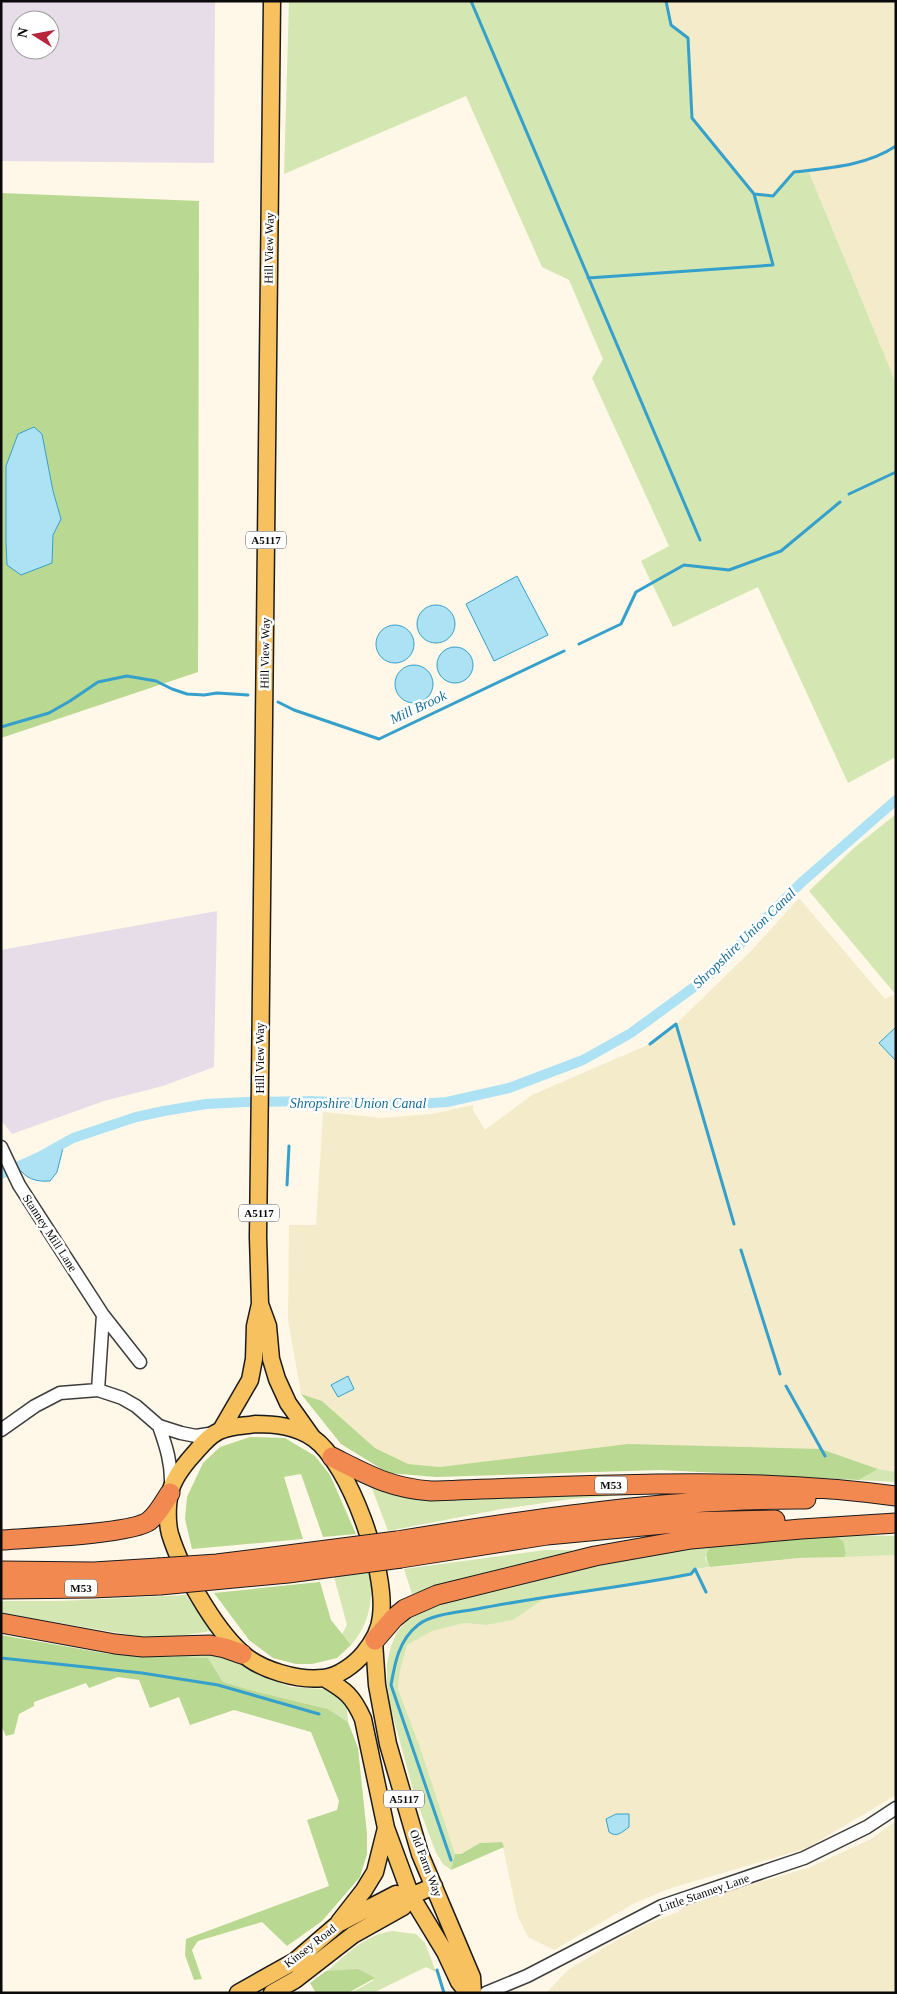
<svg xmlns="http://www.w3.org/2000/svg" width="897" height="1994" font-family="Georgia,serif">
  <style>
    .industrial { fill: #e7dde9; fill-rule: evenodd }
    .farmland { fill: #f3ebc9 }
    .green { fill: #d4e7b3 }
    .forest { fill: #b9d892 }
    .water { fill: #ade2f5; stroke: #35a0cb }
    .lines { fill: none; stroke-linecap: round; stroke-linejoin: round }
    .stream { stroke: #35a0cb; stroke-width: 3 }
    .canal { stroke: #ade2f5; stroke-width: 10 }
    .minor-casing { stroke: #3d3d3d; stroke-width: 15 }
    .major-casing { stroke: #1b1b1b; stroke-width: 19 }
    .highway-casing { stroke: #1b1b1b; stroke-width: 21 }
    .minor { stroke: #fff; stroke-width: 12 }
    .major { stroke: #f7c15f; stroke-width: 16 }
    .highway { stroke: #f28951; stroke-width: 19 }
    .highway-bridge-casing { stroke: #1b1b1b; stroke-width: 21; stroke-linecap: butt }
    .highway-bridge { stroke: #f28951; stroke-width: 19 }
    .labels { text-anchor: middle; stroke-width: 5; stroke-linejoin: round; paint-order: stroke }
    .shield { fill: #fff; stroke: #545454; stroke-width: 1 }
    .shield-label { font-size: 11px; font-weight: bold; fill: #0a0a0a }
    .street-label { font-size: 12px; fill: #0a0a0a; stroke: #fff }
    .water-label { font-size: 14px; font-style: italic; fill: #176e98; stroke: #fff }
  </style>
  <rect width="100%" height="100%" fill="#fff7e7"/>
  <!-- industrial -->
  <path class="industrial" d="M1,1h214l-1,162 -213,-2zM20,20h30v30h-30z
    M217,911l-3,156 -51,19 -59,15 -92,33 -11,-14v-170z"/>
  <!-- farmland -->
  <path class="farmland" d="M666,1h230v382l-88,-213 -14,2 -21,24 -19,-2 -62,-76 -2,-56 -19,-37z
    M799,898l86,101 10,-5 1,1v477l-18,-3 -57,-20 -381,18 -33,-3 -32,-16 -53,-47 -21,-7 -13,-74 1,-95h27l7,-113 59,6 50,-4 41,-9v5l12,20 47,-35 118,-51 26,-20 76,-74z
    M896,1555v240l-89,53 -139,41 -35,15 -79,46 -26,-13 -11,-23 -15,-72 -22,1 -19,11h-6l-35,-107 -22,-58 2,-18 7,-26 24,-14 33,-8 23,2 26,-5 34,-23 119,-18 25,-5 4,-5 104,-11z
    M896,1821v172h-350l22,-23 49,-30 30,-16 31,-12 10,-9 120,-35 63,-29z"/>
  <!-- green -->
  <path class="green" d="M289,1h377l5,24 17,13 4,80 62,75 19,3 21,-24 14,-2 88,213v374l-48,26 -90,-196 -85,40 -32,-66 28,-15 -77,-168 11,-19 -34,-79 -27,-13 -76,-171 -182,78z
    M896,814v181l-87,-104 46,-44z
    M878,1469l18,3v10l-37,-2z
    M371,1486l21,9 23,2 223,-8 1,5 -68,5 -69,10 -114,22z
    M834,1535l62,1v19l-52,2 2,-3z
    M713,1543l-8,15 5,9 -15,2 -4,5 -144,23 -34,23 -26,5 -23,-2 -32,8 -25,14 -7,26 -2,18 22,58 35,107 -4,16 -8,-6 -7,-11 -21,-56 -24,-88 -4,-26v-20l4,-17 6,-14 12,-13 17,-12 170,-44z
    M545,1550h28c-51,21 -109,26 -161,44l-8,-25z
    M371,1572c1,29 0,50 -20,73l-9,-11 5,-9 -13,-48z
    M186,1595l25,36 -37,6h-32l-141,-24v-12h59z
    M205,1653l23,3 31,19 32,12 31,2 10,3 8,7 7,10 1,13 -20,-13 -70,-17 -35,-10 -15,-24 -34,-1z
    M392,1931l24,3 9,9 11,29 -10,-5 -53,26h-22l23,-13 -17,-9 -32,2c21,-18 39,-38 67,-42z"/>
  <!-- forest -->
  <path class="forest" d="M1,193l198,8 -1,471 -197,66z
    M301,1394l21,7 53,47 33,16 32,3 188,-23 193,5 57,20 -19,11 -199,-10 -224,7 -48,-4 -47,-29z
    M250,1437l35,1 30,18 15,19 26,59 -33,3 -22,-63 -17,3 19,62 -111,10 -7,-30 2,-22 16,-34 17,-16z
    M834,1535l9,6 3,13 -2,3 -45,1 -89,9c-6,-11 -4,-14 3,-24z
    M320,1582l11,38 20,25 -14,13 -25,6h-16l-23,-6 -24,-18 -35,-47z
    M1,1635l108,19 99,4 15,24 35,10 70,17 20,13 10,26 9,86v20l-7,23 -38,44 -35,25 -25,-24 -64,19 -6,9 10,29 -8,1 -9,-25 1,-16 143,-53 -22,-66 30,-10 2,-9 -28,-69 -77,-22 -44,15 -11,-28 -29,11 -11,-28 -21,-3 -29,11 -3,-5 -52,19v4l-15,8 -5,20 -8,2 -5,-11z
    M502,1842l2,5 -53,23 4,-16h6l19,-11z
    M358,1969l17,9 -27,15h-32l-6,-10 16,-12z"/>
  <!-- water -->
  <path class="water" d="M34,427l8,7 11,57 8,28 -8,16 -1,28 -31,12 -14,-10 -1,-23v-76l12,-32z
    M517,576l31,59 -54,26 -28,-57z
    M417 624a19 19 0 1 1 38 0a19 19 0 1 1-38 0Z
    M376 644a19 19 0 1 1 38 0a19 19 0 1 1-38 0Z
    M437 665a18 18 0 1 1 36 0a18 18 0 1 1-36 0Z
    M395 684a19 19 0 1 1 38 0a19 19 0 1 1-38 0Z
    M896,1027v34l-17,-18z
    M64,1144l-7,28 -7,9c-14,1 -24,-2 -32,-14z
    M348,1376l6,13 -16,8 -7,-12z
    M616,1814h13v13c-7,5 -12,11 -20,5l-3,-13z"/>
  <g class="lines">
    <!-- stream -->
    <path class="stream" d="M471,1l229,539
      M754,194l19,2 21,-24c34,-4 72,-6 102,-26
      M588,278l185,-13 -19,-71 -62,-76 -4,-80 -17,-13 -5,-24
      M849,494l47,-22
      M579,644l42,-20 15,-32 48,-27 45,5 52,-19 59,-49
      M278,702l16,8 85,29 185,-88
      M1,727l48,-14 21,-12 28,-19 29,-6 29,5 16,8 15,5 17,1 13,-2 31,2
      M650,1044l26,-20 58,200
      M287,1185l2,-39
      M741,1250l39,124
      M786,1386l39,70
      M1,1658l141,15 76,12 101,29
      M451,1860l-60,-175c4,-23 8,-45 27,-60 13,-11 43,-13 59,-16 71,-14 143,-21 214,-35l4,-5 11,23
      M437,1970l7,23"/>
    <!-- canal -->
    <path class="canal" d="M1,1174l38,-17 34,-19 63,-21 28,-6 42,-7 40,-2 65,-1 91,4 45,-3 62,-14 74,-28 48,-27 74,-54 97,-97 94,-82"/>
    <defs>
      <path id="minor" d="M1,1147l18,38 84,130 37,47
        M98,1390l5,-75
        M159,1426c7,20 13,38 12,60
        M1,1430l34,-24 25,-13 38,-3 24,8 14,8 23,20 22,7 15,3 19,-3
        M486,1993l41,-17 135,-70 142,-48 63,-31 29,-19"/>
      <path id="major" d="M260,1304l8,22 3,33 6,20 11,24 24,34
        M255,1424c20,0 40,2 58,14 37,26 74,133 68,178 -1,14 -8,26 -17,37 -9,11 -26,24 -41,25 -24,3 -63,-8 -81,-25 -28,-25 -61,-83 -72,-119 -3,-11 -3,-29 0,-41 3,-14 14,-28 23,-38 8,-9 17,-21 29,-25 10,-4 22,-4 33,-6z
        M221,1430l29,-50 4,-21 1,-33 5,-22 -2,-67 2,-157 12,-1079
        M374,1642l3,43 11,59 32,110 52,123 1,16
        M324,1678c21,12 29,18 39,41l23,109 25,68 34,56 14,30 9,11
        M339,1922l25,-32 11,-18 11,-44
        M238,1993l57,-32 43,-37 58,-30 15,2
        M272,1993l23,-13 58,-45 50,-28 8,-11 23,-10"/>
      <path id="highway" d="M332,1457c36,18 58,31 99,34 154,-5 311,-16 465,5
        M1,1540c27,-2 131,-6 148,-19 9,-7 15,-19 21,-28
        M397,1541c135,-22 271,-43 409,-42
        M401,1558l146,-23 138,-13 90,-2
        M1,1571l93,1 64,-4
        M1,1589l91,-1 68,-3
        M1,1623l114,21 28,3 67,-2 15,3 17,6
        M375,1640l19,-22 11,-9 32,-14 158,-39 96,-17 110,-10 95,-6"/>
    </defs>
    <!-- minor casing -->
    <use href="#minor" class="minor-casing"/>
    <!-- major casing -->
    <use href="#major" class="major-casing"/>
    <!-- highway casing -->
    <use href="#highway" class="highway-casing"/>
    <!-- minor -->
    <use href="#minor" class="minor"/>
    <!-- major -->
    <use href="#major" class="major"/>
    <!-- highway -->
    <use href="#highway" class="highway"/>
    <defs>
      <path id="highway-bridge" d="M158,1568l59,-4 180,-23
        M160,1585l128,-12 113,-15"/>
    </defs>
    <!-- highway-bridge casing -->
    <use href="#highway-bridge" class="highway-bridge-casing"/>
    <!-- highway-bridge -->
    <use href="#highway-bridge" class="highway-bridge"/>
  </g>
  <g class="labels">
    <!-- shield labels -->
    <g class="shield">
      <rect x="246" y="531.5" width="40" height="17" rx="4"/>
      <rect x="239" y="1204.5" width="40" height="17" rx="4"/>
      <rect x="595" y="1476.5" width="32" height="17" rx="4"/>
      <rect x="65" y="1579.5" width="32" height="17" rx="4"/>
      <rect x="384" y="1790.5" width="40" height="17" rx="4"/>
    </g>
    <g class="shield-label">
      <text x="266" y="544">A5117</text>
      <text x="259" y="1217">A5117</text>
      <text x="611" y="1489">M53</text>
      <text x="81" y="1592">M53</text>
      <text x="404" y="1803">A5117</text>
    </g>
    <!-- street labels -->
    <g class="street-label">
      <text transform="translate(269 248) rotate(-89)" y="4">Hill View Way</text>
      <text transform="translate(265 653) rotate(-89)" y="4">Hill View Way</text>
      <text transform="translate(260 1058) rotate(-90)" y="4">Hill View Way</text>
      <text transform="translate(50 1233) rotate(57)" y="4">Stanney Mill Lane</text>
      <text transform="translate(426 1863) rotate(69)" y="4">Old Farm Way</text>
      <text transform="translate(704 1893) rotate(-19)" y="4">Little Stanney Lane</text>
      <text transform="translate(310 1946) rotate(-38)" y="4">Kinsey Road</text>
    </g>
    <!-- water labels -->
    <g class="water-label">
      <text transform="translate(418 707) rotate(-25)" y="5">Mill Brook</text>
      <text transform="translate(744 938) rotate(-44)" y="5">Shropshire Union Canal</text>
      <text x="358" y="1108">Shropshire Union Canal</text>
    </g>
  </g>
  <!-- border -->
  <rect width="897" height="1994" fill="none" stroke="#0a0a0a" stroke-width="5"/>
  <!-- north arrow -->
  <g transform="translate(35 35) rotate(281)"><circle r="24" fill="#ffffff" stroke="#9d9d9d"/>
  <path d="M0-4L9 19L0 12L-9 19Z" fill="#b7253c"/>
  <text y="-8" font-size="14" font-weight="bold" text-anchor="middle" fill="#0a0a0a">N</text>
  </g>
</svg>
